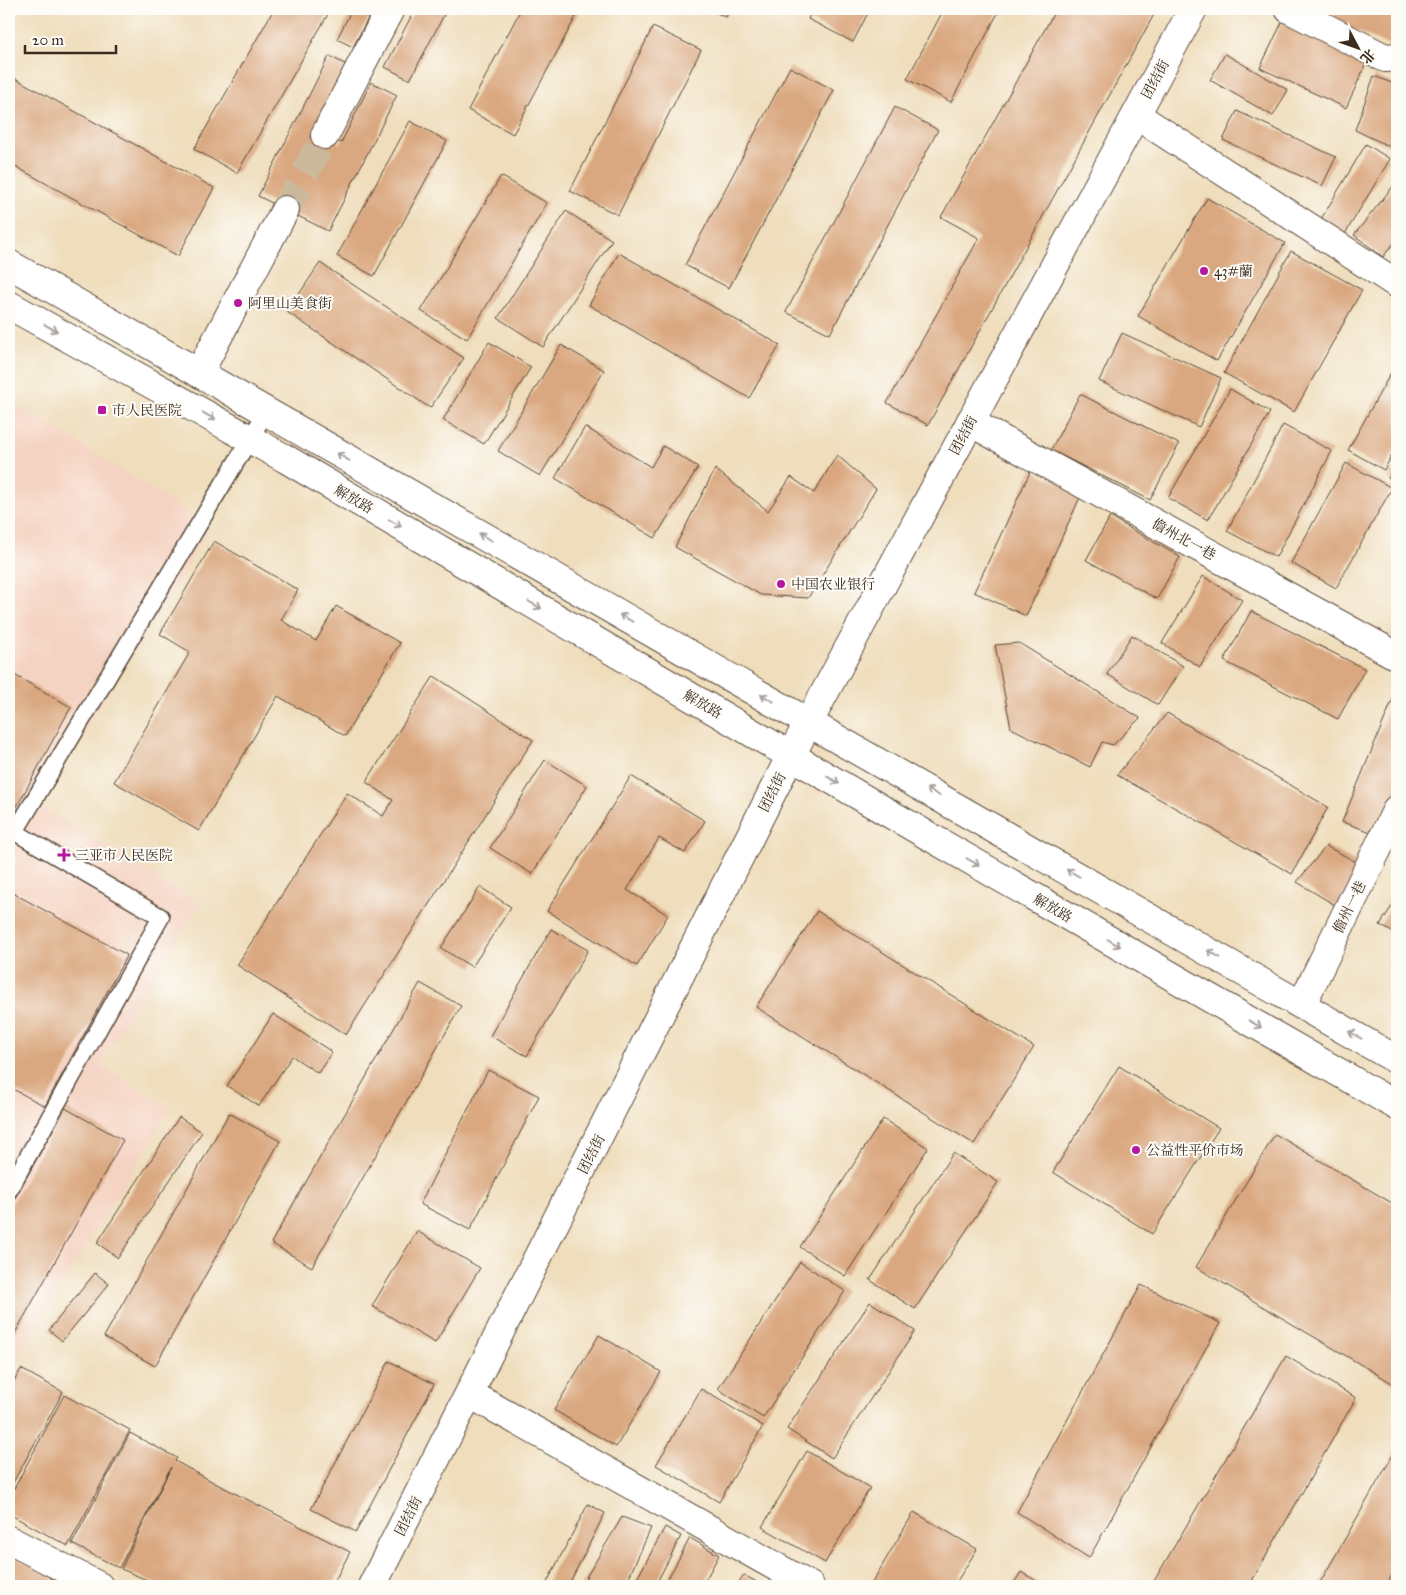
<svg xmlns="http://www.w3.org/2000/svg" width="1406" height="1595" font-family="'IM FELL Great Primer','Noto Serif SC',serif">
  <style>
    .built { fill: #f5d3c2 }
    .building { fill: #daa880 }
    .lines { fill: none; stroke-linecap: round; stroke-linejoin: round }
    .minor-tunnel { stroke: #cbb99c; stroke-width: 28; stroke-dasharray: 28 14; stroke-linecap: butt }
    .service-casing { stroke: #564536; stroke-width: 19 }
    .minor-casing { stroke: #564536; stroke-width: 30 }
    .tertiary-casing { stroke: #564536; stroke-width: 30 }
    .primary-casing { stroke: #564536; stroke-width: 30 }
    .service { stroke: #fff; stroke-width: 16 }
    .minor { stroke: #fff; stroke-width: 28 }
    .tertiary { stroke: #fff; stroke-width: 28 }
    .primary { stroke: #fff; stroke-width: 28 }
    .oneway { stroke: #a79f9a }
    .poi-dot { fill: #b5179e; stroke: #fdfcf7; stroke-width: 2 }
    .labels { text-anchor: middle; stroke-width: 4; stroke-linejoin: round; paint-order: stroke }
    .street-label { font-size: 14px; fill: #3b2a1e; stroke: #fdfcf7 }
    .poi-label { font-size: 14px; fill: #3b2a1e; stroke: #fdfcf7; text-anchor: start }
  </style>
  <rect width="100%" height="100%" fill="#fdfcf7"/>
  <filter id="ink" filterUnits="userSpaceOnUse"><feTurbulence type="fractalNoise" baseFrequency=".02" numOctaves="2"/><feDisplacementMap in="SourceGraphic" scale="10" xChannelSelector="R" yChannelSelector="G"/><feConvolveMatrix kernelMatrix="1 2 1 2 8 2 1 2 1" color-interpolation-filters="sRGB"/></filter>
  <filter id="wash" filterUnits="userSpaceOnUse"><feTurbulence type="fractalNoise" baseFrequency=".0096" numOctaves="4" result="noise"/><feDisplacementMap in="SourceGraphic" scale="20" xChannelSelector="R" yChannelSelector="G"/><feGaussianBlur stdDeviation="1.12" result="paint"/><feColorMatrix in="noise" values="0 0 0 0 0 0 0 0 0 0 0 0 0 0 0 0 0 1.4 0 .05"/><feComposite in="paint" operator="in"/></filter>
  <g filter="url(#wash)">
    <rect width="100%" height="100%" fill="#efddbb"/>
    <!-- built -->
    <path class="built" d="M9,399l202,128 -172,279 161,98 -100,161 71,43 -162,263z"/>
    <g id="blocks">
      <!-- building -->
      <path class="building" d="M274,9h57l-94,164 -43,-24z
        M352,9h21l-20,38 -16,-8z
        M415,9h32l-37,71 -25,-13z
        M521,9h59l-67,125 -45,-24z
        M709,9h22l-5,8z
        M813,9h57l-17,33 -45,-23z
        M944,9h56l-49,93 -44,-23z
        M1056,9h101l-229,416 -41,-22 92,-165 -38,-21z
        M1308,9h89v40z
        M1285,16l85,39 -24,53 -86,-40z
        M653,27l48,23 -83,165 -48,-24z
        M1225,54l63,36 -15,26 -63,-36z
        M329,56l24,12 -33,65 21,10 30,-61 26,13 -69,136 -70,-35z
        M790,67l44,23 -105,198 -44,-23z
        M9,75l205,113 -36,68 -169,-93z
        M1374,76l23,9v65l-42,-20z
        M895,107l43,23 -108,204 -44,-22z
        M1237,111l99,46 -14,29 -99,-46z
        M410,121l37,20 -73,135 -37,-20z
        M1366,144l24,15 -45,75 -24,-15z
        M501,176l46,27 -80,136 -46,-28z
        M1394,185l3,2v52l-14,18 -29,-22z
        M1207,198l78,45 -68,118 -79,-45z
        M566,211l46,29 -69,107 -45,-29z
        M1291,251l71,39 -68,122 -70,-39z
        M619,253l161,92 -31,53 -160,-93z
        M320,263l144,95 -34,50 -143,-96z
        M1122,333l99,45 -22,49 -100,-46z
        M489,342l42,25 -47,77 -41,-24z
        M561,345l43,25 -64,106 -42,-25z
        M1397,362v84l-13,24 -36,-20z
        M1230,389l40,23 -62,108 -40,-22z
        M1080,394l99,50 -29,56 -99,-50z
        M1283,425l49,26 -56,106 -49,-26z
        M585,427l66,40 12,-21 35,21 -43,71 -100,-60z
        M837,455l39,34 -68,109 -47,-3 -86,-48 40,-78 53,42 23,-34 23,16z
        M1346,463l46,25 -56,100 -45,-25z
        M1397,463v20l-9,-5z
        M1031,470l51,23 -56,123 -52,-24z
        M1110,517l70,40 -23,42 -71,-39z
        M214,541l84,49 -17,30 35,21 20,-35 64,37 -55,93 -67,-40 -79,135 -85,-49 76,-130 -30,-18z
        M1203,576l39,24 -42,67 -38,-24z
        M1251,611l114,58 -27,50 -114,-58z
        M1132,635l51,31 -25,39 -51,-31z
        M1019,643l121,75 -27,27 -11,-3 -12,25 -79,-39 -16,-83z
        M9,672l62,35 -62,114z
        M434,676l99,64 -187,295 -109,-70 110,-172 36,23 10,-16 -27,-18z
        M1397,689v103l-20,42 -35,-12z
        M1167,713l161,94 -36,67 -175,-99z
        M545,760l42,26 -55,88 -42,-26z
        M631,776l74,45 -20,32 -26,-15 -32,52 41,25 -31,51 -90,-55z
        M1326,846l36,19 -24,42 -41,-25z
        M480,887l31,20 -39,60 -31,-19z
        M9,891l118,64 -82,151 -36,-19z
        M1397,898v37l-17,-10z
        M817,911l217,136 -60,97 -218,-137z
        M551,929l37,21 -61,106 -37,-20z
        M420,983l41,23 -149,261 -41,-24z
        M273,1014l59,38 -14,21 -26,-17 -33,50 -32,-20z
        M1119,1066l100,62 -67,106 -99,-62z
        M488,1070l51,26 -69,134 -50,-26z
        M65,1108l58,32 -114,204v-135z
        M229,1113l51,28 -125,225 -51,-29z
        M179,1117l23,15 -84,126 -21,-15z
        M883,1119l45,29 -83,128 -45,-29z
        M1275,1134l122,72v180l-201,-119z
        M953,1153l45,29 -83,127 -45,-29z
        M417,1231l63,37 -45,75 -63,-37z
        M800,1262l45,29 -82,127 -45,-29z
        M95,1273l14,11 -47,57 -13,-11z
        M1141,1285l79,38 -131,235 -72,-46z
        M870,1302l45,29 -83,127 -45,-29z
        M599,1335l62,37 -45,75 -62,-37z
        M1286,1356l70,42 -107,188h-98z
        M389,1361l45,23 -78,148 -45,-23z
        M21,1369l42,23 -54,98v-100z
        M701,1389l62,37 -44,76 -63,-37z
        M64,1395l66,35 -62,116 -59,-32v-16z
        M130,1433l47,25 -2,3 40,22 135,69 -18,34h-171l-40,-17 50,-102 -52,101 -47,-24z
        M1397,1448v118l-11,20h-68z
        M807,1451l63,37 -45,75 -63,-36z
        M588,1504l17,9 -37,73h-23z
        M914,1512l63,37 -23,37h-84z
        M622,1517l29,11 -26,58h-44z
        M665,1527l16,9 -26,50h-22z
        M690,1538l29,17 -17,31h-38z
        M9,1554l56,32h-56z
        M1021,1572l24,14h-33z
        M744,1575l20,11h-27z"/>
    </g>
  </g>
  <g filter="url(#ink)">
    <use href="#blocks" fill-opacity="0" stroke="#564536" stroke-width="1"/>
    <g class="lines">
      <!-- minor-tunnel -->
      <path class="minor-tunnel" d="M285,210l40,-75"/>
      <defs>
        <path id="service" d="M9,1190l152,-273 -146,-85 251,-420"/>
        <path id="minor" d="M1289,9l96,49 12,-1
          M1136,115l261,169
          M325,135l65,-126
          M199,373l86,-163
          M970,422l427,234
          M1302,1004l95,-195
          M470,1394l340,192
          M9,1540l90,46"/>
        <path id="tertiary" d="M372,1586l419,-831 402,-746"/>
        <path id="primary" d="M9,264c462,266 926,529 1388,796
          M9,305l277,154 594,349 517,298"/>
      </defs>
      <!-- service casing -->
      <use href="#service" class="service-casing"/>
      <!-- minor casing -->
      <use href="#minor" class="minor-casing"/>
      <!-- tertiary casing -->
      <use href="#tertiary" class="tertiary-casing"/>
      <!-- primary casing -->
      <use href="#primary" class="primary-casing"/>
      <!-- service -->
      <use href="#service" class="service"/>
      <!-- minor -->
      <use href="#minor" class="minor"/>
      <!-- tertiary -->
      <use href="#tertiary" class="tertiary"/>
      <!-- primary -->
      <use href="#primary" class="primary"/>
    </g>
    <!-- one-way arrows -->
    <defs><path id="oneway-shaft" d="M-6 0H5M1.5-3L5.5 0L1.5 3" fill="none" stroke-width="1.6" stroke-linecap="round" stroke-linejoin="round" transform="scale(1.25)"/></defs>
    <g class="oneway">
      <use href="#oneway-shaft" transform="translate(51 328) rotate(29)"/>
      <use href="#oneway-shaft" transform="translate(209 416) rotate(29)"/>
      <use href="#oneway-shaft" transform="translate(343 457) rotate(-150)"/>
      <use href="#oneway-shaft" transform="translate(395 523) rotate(30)"/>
      <use href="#oneway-shaft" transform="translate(485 537) rotate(-150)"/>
      <use href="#oneway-shaft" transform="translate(535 605) rotate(30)"/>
      <use href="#oneway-shaft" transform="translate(626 618) rotate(-150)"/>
      <use href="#oneway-shaft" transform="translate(767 698) rotate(-151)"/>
      <use href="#oneway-shaft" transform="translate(833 780) rotate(31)"/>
      <use href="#oneway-shaft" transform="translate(933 792) rotate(-150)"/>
      <use href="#oneway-shaft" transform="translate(973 862) rotate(30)"/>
      <use href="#oneway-shaft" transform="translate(1073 873) rotate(-150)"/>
      <use href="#oneway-shaft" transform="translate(1114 943) rotate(30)"/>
      <use href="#oneway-shaft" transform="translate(1214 954) rotate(-150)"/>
      <use href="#oneway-shaft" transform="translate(1255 1024) rotate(30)"/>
      <use href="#oneway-shaft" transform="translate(1355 1035) rotate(-150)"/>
    </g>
  </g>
  <!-- markers -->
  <g class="poi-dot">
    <circle cx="1204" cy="271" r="5"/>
    <circle cx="238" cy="303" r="5"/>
    <rect x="97" y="405" width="10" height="10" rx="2.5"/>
    <circle cx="781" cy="584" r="5"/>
    <path d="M61.5 847.5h5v5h5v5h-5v5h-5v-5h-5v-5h5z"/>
    <circle cx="1136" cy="1150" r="5"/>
  </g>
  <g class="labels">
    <!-- street labels -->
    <g class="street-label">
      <text transform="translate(1155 79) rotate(-62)" y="5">团结街</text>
      <text transform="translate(963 435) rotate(-62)" y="5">团结街</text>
      <text transform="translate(354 499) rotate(30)" y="5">解放路</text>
      <text transform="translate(1184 539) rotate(29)" y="5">儋州北一巷</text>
      <text transform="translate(703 704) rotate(30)" y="5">解放路</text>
      <text transform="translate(772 792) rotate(-63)" y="5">团结街</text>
      <text transform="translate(1349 907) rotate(-64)" y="5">儋州一巷</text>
      <text transform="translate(1053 908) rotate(30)" y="5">解放路</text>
      <text transform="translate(591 1154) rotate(-63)" y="5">团结街</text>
      <text transform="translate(408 1516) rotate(-63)" y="5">团结街</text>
    </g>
    <!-- poi labels -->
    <g class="poi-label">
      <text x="1214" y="276">43#蘭</text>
      <text x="248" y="308">阿里山美食街</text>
      <text x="112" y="415">市人民医院</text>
      <text x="791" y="589">中国农业银行</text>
      <text x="75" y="860">三亚市人民医院</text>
      <text x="1146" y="1155">公益性平价市场</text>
    </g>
  </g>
  <!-- margin -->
  <rect width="1406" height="1595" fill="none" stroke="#fdfcf7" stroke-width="30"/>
  <!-- north arrow -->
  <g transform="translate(1358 48) rotate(131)" stroke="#fdfcf7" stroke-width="4" paint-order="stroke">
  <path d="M0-4L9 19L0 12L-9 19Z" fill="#3b2a1e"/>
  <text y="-8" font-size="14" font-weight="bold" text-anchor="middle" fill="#3b2a1e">北</text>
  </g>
  <!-- scale -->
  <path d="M25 45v8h91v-8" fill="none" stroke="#3b2a1e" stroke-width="2.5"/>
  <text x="32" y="45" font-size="15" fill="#3b2a1e" stroke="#fdfcf7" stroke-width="4" paint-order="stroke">20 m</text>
</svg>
